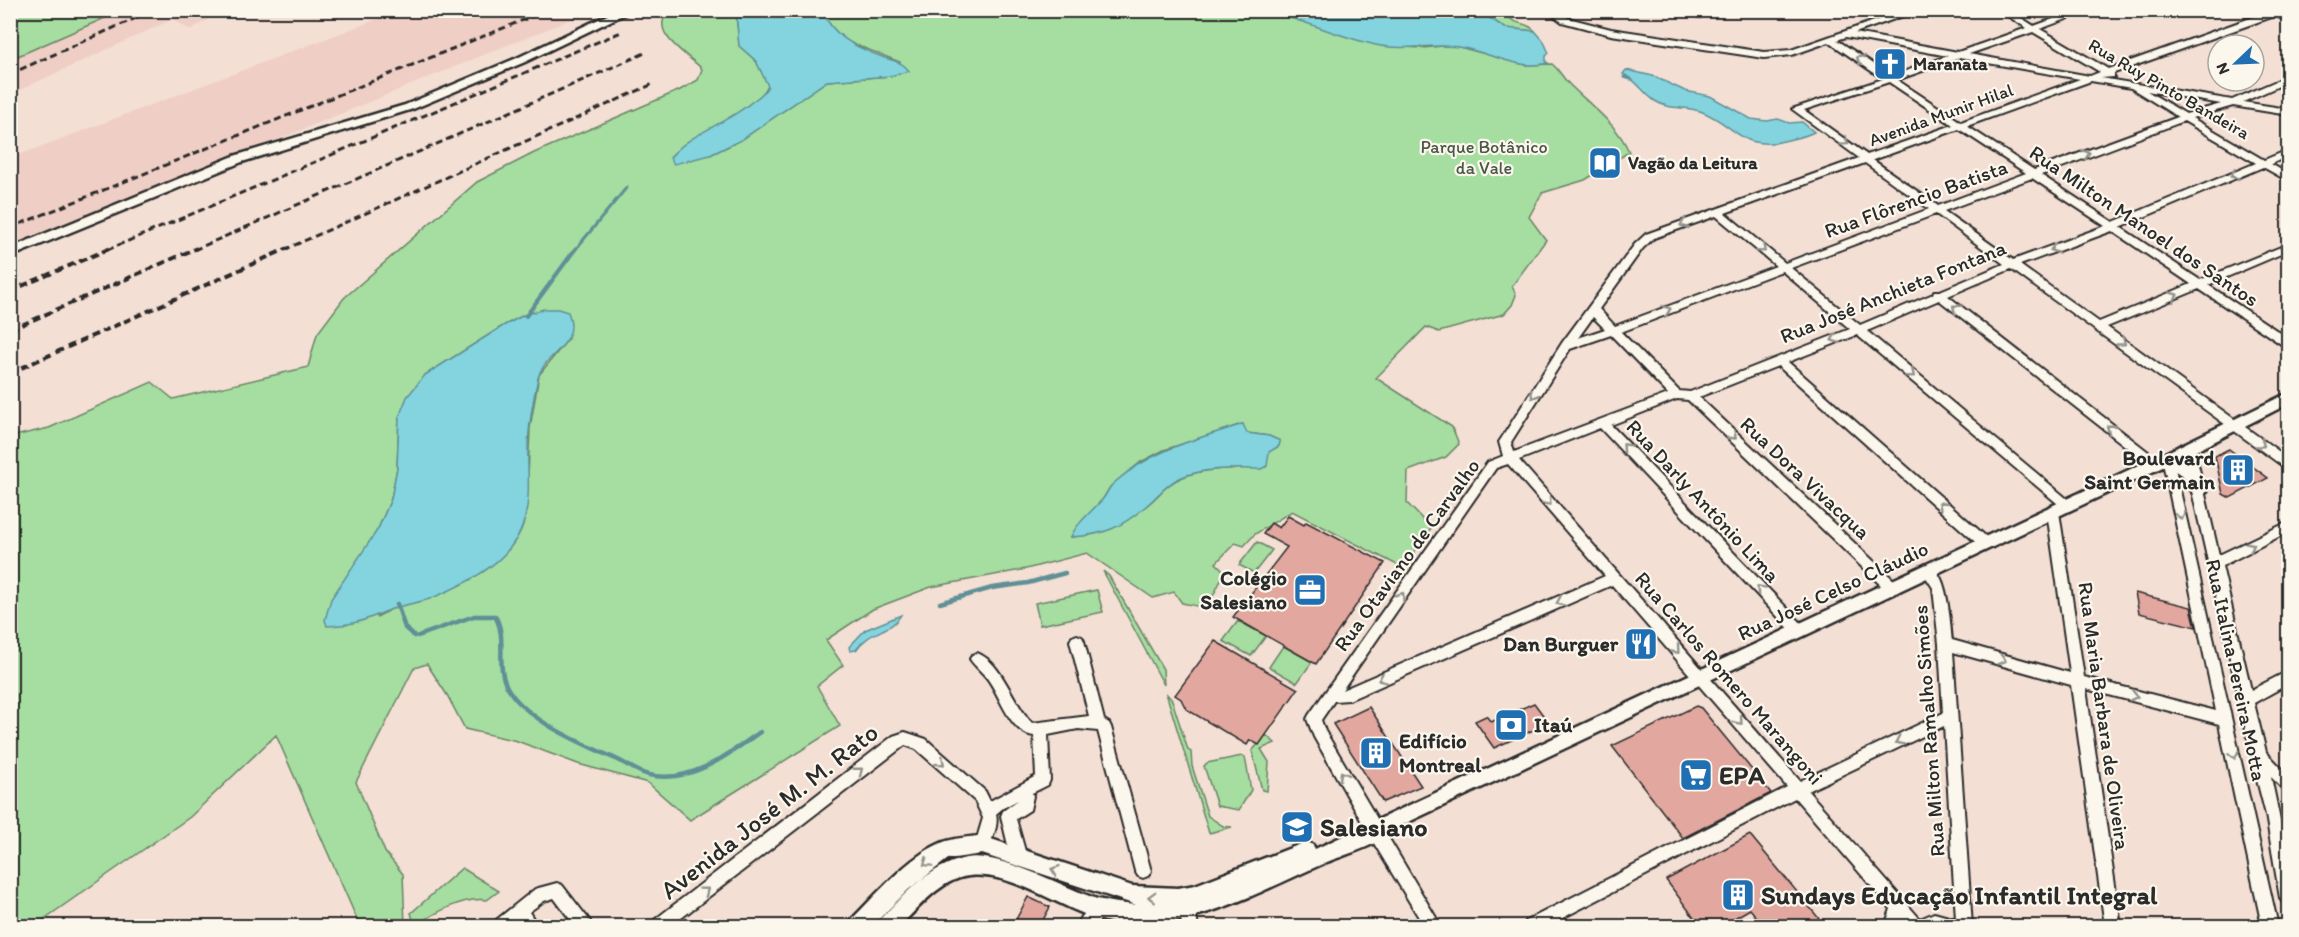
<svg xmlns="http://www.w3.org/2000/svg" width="2299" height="937" font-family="Itim,sans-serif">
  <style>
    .built { fill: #efcec5 }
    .green { fill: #a6dda0; stroke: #688466; stroke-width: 1.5; fill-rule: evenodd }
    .water { fill: #83d4de; stroke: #609096; stroke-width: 1.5 }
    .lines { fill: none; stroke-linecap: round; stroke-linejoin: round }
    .stream-far2 { stroke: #609096; stroke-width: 3 }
    .stream-far1 { stroke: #609096; stroke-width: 4 }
    .stream { stroke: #609096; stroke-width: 4.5 }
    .building { fill: #e2a89f; stroke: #2b2b2b; stroke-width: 1.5 }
    .minor-casing { stroke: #2b2b2b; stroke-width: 4 }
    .tertiary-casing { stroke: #2b2b2b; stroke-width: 5 }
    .minor { fill: #fbf7ec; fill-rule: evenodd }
    .tertiary { fill: #fbf7ec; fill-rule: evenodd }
    .rail-far1 { stroke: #2b2b2b; stroke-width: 3; stroke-dasharray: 7 4; stroke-linecap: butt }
    .rail { stroke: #2b2b2b; stroke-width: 4; stroke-dasharray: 8 4.5; stroke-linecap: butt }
    .secondary-bridge-casing { stroke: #2b2b2b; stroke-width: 16; stroke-linecap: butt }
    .secondary-bridge { stroke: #fbf7ec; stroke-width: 13 }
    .oneway { stroke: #93918c }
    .labels { text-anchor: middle; stroke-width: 4.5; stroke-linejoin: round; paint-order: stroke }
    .far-poi-label { font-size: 18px; font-weight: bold; fill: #2b2b2b; stroke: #fbf7ec; text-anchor: start }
    .far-street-label { font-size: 18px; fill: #2b2b2b; stroke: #fbf7ec }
    .far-park-label { font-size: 18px; fill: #4a5848; stroke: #fbf7ec }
    .street-label { font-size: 21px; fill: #2b2b2b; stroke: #fbf7ec }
    .poi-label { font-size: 21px; font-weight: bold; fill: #2b2b2b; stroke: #fbf7ec; text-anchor: end }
    .near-poi-label { font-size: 26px; font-weight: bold; fill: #2b2b2b; stroke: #fbf7ec; text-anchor: start }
    .near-street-label { font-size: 26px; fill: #2b2b2b; stroke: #fbf7ec }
  </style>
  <rect width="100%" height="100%" fill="#f4dfd5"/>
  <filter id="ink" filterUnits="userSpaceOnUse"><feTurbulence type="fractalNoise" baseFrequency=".0167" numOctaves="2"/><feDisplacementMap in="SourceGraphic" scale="12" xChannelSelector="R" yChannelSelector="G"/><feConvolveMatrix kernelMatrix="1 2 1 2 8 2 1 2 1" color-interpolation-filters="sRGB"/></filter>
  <g filter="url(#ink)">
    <!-- built -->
    <path class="built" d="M121,11h102l-33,19 -17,-11 -162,75 -1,-35z
      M399,11h192l-580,238v-91z"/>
    <!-- green -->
    <path class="green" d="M11,10h110v1l-110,48z
      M832,10h425l20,3 106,33 40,2 29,-3 74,20 26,-1c7,5 11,15 18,21 20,20 49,41 59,67l-44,28 -43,13 -13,24 17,23 -34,46 4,9 -4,10 -8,9 -65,18 -13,-5 -50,51 76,49 7,17 -13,13 -38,14 -1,32 24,25 -28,40 -111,-57 -37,23 -11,12 -9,-3 -19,20 9,9 -18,36 -25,-5 -8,-11 -21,6 -66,-45 -61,16 -95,18 -58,22 -47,31 17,25 -26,21 23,40 -150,94 -42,-37 -70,-19 -61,-23 -52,-12 -18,-34 -20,-31 -13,4 -58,114 29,70 18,22 2,52h-45l-84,-191 -86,82 -156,109h-23l-1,-489 39,-9 103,-46 21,17 135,-32 9,-33 27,-36 133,-116 57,-29 146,-63 18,-10 4,-11c-13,-14 -55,-36 -33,-58h67l3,35 17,15 12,24c-5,11 -11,13 -20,20 -23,19 -53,29 -75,49l37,1 31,-15 86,-59 63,-5 10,-14 -54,-21 -10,-6 -9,-15zM544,309l24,30 -29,36 -9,53 -3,75 -40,66 -20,12 -36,17 -38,10 -16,9 -20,-53 21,-35 13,-30 6,-31 2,-51 26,-42 78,-49 21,-11zM1242,424l5,9 22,3 11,5 -1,5 -11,6 -2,15c-26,2 -59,0 -83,10 -16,6 -24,19 -37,29 -25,21 -42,29 -75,31l12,-17 20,-21 7,-12 31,-25 23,-12z
      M1479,11h23c14,17 24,9 33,20l-30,-3z
      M1257,542l15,8 -18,23 -15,-8z
      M1103,571l6,5 54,93 1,16z
      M1097,590l6,22 -63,13 -5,-22z
      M1238,621l28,15 -15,20 -28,-15z
      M1283,646l29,16 -15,21 -28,-16z
      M1166,693l6,7 16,50 3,2 1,14 16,50 15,10 9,1 -23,6z
      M1266,735l9,8 -14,6 8,13 -2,29 -5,-1 -10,-39z
      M1242,756l3,1 6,33 -12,20 -22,-4 -13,-40 3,-3z
      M462,868l37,23 -12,9c-23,-4 -52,13 -72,26l-4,-13z"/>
    <!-- water -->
    <path class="water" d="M736,11h96l-5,9c13,21 36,30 58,38 10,3 18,4 24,13l-19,5 -63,5 -86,59 -31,15 -36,9 -4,-6c17,-23 55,-34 78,-53 8,-7 15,-9 20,-19l-12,-25 -17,-15z
      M1257,11h222l26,17 30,3 8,9 6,13 -3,3v6l2,1c-28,8 -57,-10 -85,-15 -26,-6 -55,3 -82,-2 -43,-8 -81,-30 -124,-35z
      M1626,70l27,6 32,15 25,5 41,23 16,2 11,-2 11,4 13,-1 12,10c-9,5 -16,5 -26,8 -48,13 -50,-15 -88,-29 -15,-5 -31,-1 -45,-10 -12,-8 -19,-22 -32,-27z
      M544,309h14l10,3c14,33 -24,41 -30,66 -5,22 -9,45 -10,68 -1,24 3,48 -3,72 -10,42 -57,65 -93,80 -13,5 -27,6 -40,11 -25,10 -35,16 -65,17l-2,-6 6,-21 47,-70 13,-30 6,-31 2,-51 8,-20 18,-22 78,-49 21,-11z
      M1243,424l4,9 22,3 11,5 -1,5 -10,6 -2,14 -6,3c-25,0 -56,-2 -79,8 -15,6 -24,19 -36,29 -25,22 -42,29 -75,31 5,-13 19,-24 30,-36 6,-6 7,-13 13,-18 37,-33 83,-44 129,-59z
      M901,615c-10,18 -31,14 -45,35l-6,1 -1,-4 16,-17z"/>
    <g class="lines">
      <!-- stream-far2 -->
      <path class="stream-far2" d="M61,13l2,-3
        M1624,77l7,2
        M575,250l52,-63"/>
      <!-- stream-far1 -->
      <path class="stream-far1" d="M526,316l50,-68"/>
      <!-- stream -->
      <path class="stream" d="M940,603l52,-15 36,-5 37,-10
        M397,604l8,24 9,8
        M418,636l56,-20h21c13,22 0,48 12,71 19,34 75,56 109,72 11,5 21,13 33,16 8,2 18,2 27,1 32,-5 58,-26 84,-44"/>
    </g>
    <!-- building -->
    <path class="building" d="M2229,449l39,29 -38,20 -7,-4 -8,-38z
      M1288,516l16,9 2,-3 79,41 -69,101 -83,-47 54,-70 -24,-13 8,-11 8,5z
      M2135,593l56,14 5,20 -57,-14z
      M1215,641l83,48 -39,56 -9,-5 -3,5 -61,-36 -5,-10 -6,-4z
      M1534,703l15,20 -55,25 -19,-27 11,-5 5,6z
      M1696,706l5,2 70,85 -88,45 -71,-92z
      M1369,707l52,79 -38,16 -50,-78z
      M1750,835l76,92h-61l-15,-18 -31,18h-18l-35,-47z
      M1028,897l22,10 -11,20h-27z"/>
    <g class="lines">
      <defs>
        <path id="minor" d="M1546,10h10l12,8 43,11 153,23 27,-2 115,-40h14l-65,23 103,19 69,-24 -29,-18h11l25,16 44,-16h13l-51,19 68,40 165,-59h7v4l-166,59v4l-13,1 131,22 56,-24v6l-45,20 45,7v6l-55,-9 -41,12 72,42 24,-10v6l-17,8 17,10v7l-25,-14 -143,60 80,53 88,-36v7l-80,34 80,53v9l-4,-1 -85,-57 -92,38 181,131v10l-4,-1 -273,-198 -63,27 212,165 2,3 -2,3h-8l-213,-167 -72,31 205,172 2,3 -2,3h-8l-207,-174 -69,27 202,178 2,4 -2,4h-8l-204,-182 -79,31 199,187 1,4 -1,4 -5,1 -5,-1 -200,-192 -11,-1 -66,26 194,202 2,4 -2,4 -5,2 -5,-2 -195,-207 -81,32 281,321 143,-68 -4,-69 -6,-56 -11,-17 1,-4c25,-8 27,58 29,73l118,33 -23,-161 2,-3h8l2,3 25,165 132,34 -54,-253 2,-3h8l106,471h-16l-43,-202 -133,-35 35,237h-16l-34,-241 -118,-33 19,274h-66l-4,-4 -1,4h-16l6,-17 -96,-111 -248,128h-23l2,-5 261,-134 -175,-202 -263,115 -15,1 -13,19 4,11 116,195h-17l-49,-81 -61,-108 -7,-18 2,-4 179,-253 15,-6 -4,-14 2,-3 61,-96 73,-99 11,-10 213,-76 -67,-49 91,-30 -54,-37 -37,13 -28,3 -153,-23 -49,-13zM2033,32l67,40 -10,4 -121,-22zM1846,37l102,19 -56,20 -55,-36zM1959,58l121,21 -119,43 -64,-42zM2091,81l40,7 47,29 -144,53 -67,-44zM1889,82l64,43 -86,30 -63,-45zM2147,91l74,13 -35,10zM2184,121l72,42 -143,59 -72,-47zM1959,129l67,44 -88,33 -65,-46zM1865,163l64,46 -144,54 -60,-50zM2032,178l73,48 -92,34 -69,-49zM1936,214l68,50 -64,27h-6l-1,3 -73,31 -69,-57zM1716,216l60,50 -161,60 -16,-17 44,-61 11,-10zM2112,231l79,53 -92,38 -79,-57zM1782,271l68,58 -160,63 -11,-1 -58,-59zM1593,317l12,12 -27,9zM1611,335l57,59 -154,58 -3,-10 59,-93zM1508,464l97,112 -263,114 154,-222zM1944,726l12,193 -22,-6 -14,6 -112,-128z
          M1664,10h53l-17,7z
          M2188,443l6,4 25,108 69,-33v10l-66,34 29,124 37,-19v13l-34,19 12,49 22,23v16l-5,-2 -12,-12 17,82v47l-5,-3 -3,-5 -14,-83 -16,-62 1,-2 -69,-304z
          M1077,635l5,2 2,4 20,79 5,3 2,4 40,144 -3,5 -5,2 -5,-2 -3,-5 -37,-140 -20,-2 -30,6 2,45 -2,5 -16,8 1,3 -3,14 -14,9 11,39 -3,5 -5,2 -5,-2 -3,-5 -10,-42 2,-5 15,-11 -15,8 -7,6c3,12 -4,25 -9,36l-5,2 -5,-2 -2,-5 8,-27 -8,-17 -59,-52 -11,-4 -234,181h-20l2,-5 240,-185 12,-4 21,7 59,52 5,10 46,-25 -2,-40c-23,-2 -33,-38 -45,-55 -5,-8 -14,-14 -19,-22l2,-4 5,-2c25,9 36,51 55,70l57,-7 -19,-75 2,-4z
          M557,883l5,2 28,36 2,5h-17l-21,-28 -10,3 -15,11 9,14h-17l-4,-4 -5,4h-19l2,-5 40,-32z
          M1188,900l5,3 5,23h-16l-2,-18 3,-5z
          M1099,902l5,3 3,5 -12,16h-18c3,-9 13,-20 22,-24z"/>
        <path id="tertiary" d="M618,10h15l-108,52 -112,47 -171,53 -232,95v-9l224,-92 171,-51 112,-47z
          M2288,393v11l-108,55 14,10 13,22 -3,4h-10l-10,-18 -17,-12 -767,361c-18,18 -50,27 -73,36 -67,29 -142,73 -217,60 -45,-9 -95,-51 -141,-46 -28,3 -51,32 -69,50h-23l3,-7c15,-15 30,-32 48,-44 11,-7 24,-14 38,-17 34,-6 97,29 131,41 13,3 25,5 39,6l-154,-51 -34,5 -40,31 -36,36h-23l3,-7c25,-25 56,-62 89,-76 12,-5 28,-6 41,-7l150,50 46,2 17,-3 111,-43 7,3 2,4 848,-395z"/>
      </defs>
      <!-- minor casing -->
      <use href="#minor" class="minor-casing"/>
      <!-- tertiary casing -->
      <use href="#tertiary" class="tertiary-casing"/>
      <!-- minor -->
      <use href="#minor" class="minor"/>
      <!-- tertiary -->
      <use href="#tertiary" class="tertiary"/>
      <!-- rail-far1 -->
      <path class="rail-far1" d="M10,74l144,-64
        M10,228l538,-218
        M107,250l514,-218
        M194,250l451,-197
        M284,250l369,-166"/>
      <!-- rail -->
      <path class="rail" d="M10,291l101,-43
        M10,330l187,-82
        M10,373l278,-125"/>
      <defs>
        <path id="secondary-bridge" d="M2278,10l10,5"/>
      </defs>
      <!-- secondary-bridge casing -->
      <use href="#secondary-bridge" class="secondary-bridge-casing"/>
      <!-- secondary-bridge -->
      <use href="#secondary-bridge" class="secondary-bridge"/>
    </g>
    <!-- one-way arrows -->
    <defs><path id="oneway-chevron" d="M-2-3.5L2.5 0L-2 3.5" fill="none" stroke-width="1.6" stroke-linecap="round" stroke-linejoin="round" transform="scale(1.5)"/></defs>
    <g class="oneway">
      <use href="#oneway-chevron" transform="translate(1860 59) rotate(-147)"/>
      <use href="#oneway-chevron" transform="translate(1845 142) rotate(35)"/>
      <use href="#oneway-chevron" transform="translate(2086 154) rotate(-20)"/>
      <use href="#oneway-chevron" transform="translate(2234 175) rotate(157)"/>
      <use href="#oneway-chevron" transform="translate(1684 224) rotate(160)"/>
      <use href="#oneway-chevron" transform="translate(1762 249) rotate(40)"/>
      <use href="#oneway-chevron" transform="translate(2054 249) rotate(160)"/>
      <use href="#oneway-chevron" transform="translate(2174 296) rotate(-22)"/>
      <use href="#oneway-chevron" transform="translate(1956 308) rotate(-142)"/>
      <use href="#oneway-chevron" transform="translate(1667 310) rotate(-20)"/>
      <use href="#oneway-chevron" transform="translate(1835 339) rotate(159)"/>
      <use href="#oneway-chevron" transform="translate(2122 342) rotate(36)"/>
      <use href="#oneway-chevron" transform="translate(1911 374) rotate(40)"/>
      <use href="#oneway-chevron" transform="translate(1534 395) rotate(122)"/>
      <use href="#oneway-chevron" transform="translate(2110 428) rotate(-142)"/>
      <use href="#oneway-chevron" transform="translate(1733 436) rotate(43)"/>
      <use href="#oneway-chevron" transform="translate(2261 444) rotate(36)"/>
      <use href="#oneway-chevron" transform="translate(1626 447) rotate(-133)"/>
      <use href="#oneway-chevron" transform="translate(1548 502) rotate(49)"/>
      <use href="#oneway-chevron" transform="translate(1942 505) rotate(-138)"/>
      <use href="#oneway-chevron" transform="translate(2181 516) rotate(78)"/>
      <use href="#oneway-chevron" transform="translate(2251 546) rotate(-27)"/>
      <use href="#oneway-chevron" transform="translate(1760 589) rotate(-133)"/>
      <use href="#oneway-chevron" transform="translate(1401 596) rotate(-54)"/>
      <use href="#oneway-chevron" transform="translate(1560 602) rotate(157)"/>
      <use href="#oneway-chevron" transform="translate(1676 650) rotate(49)"/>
      <use href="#oneway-chevron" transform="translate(2002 660) rotate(16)"/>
      <use href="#oneway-chevron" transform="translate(1382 679) rotate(157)"/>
      <use href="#oneway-chevron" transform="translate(2134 696) rotate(14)"/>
      <use href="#oneway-chevron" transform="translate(1739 721) rotate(49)"/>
      <use href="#oneway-chevron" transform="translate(1899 741) rotate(154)"/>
      <use href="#oneway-chevron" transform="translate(2234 755) rotate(78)"/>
      <use href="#oneway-chevron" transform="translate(941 762) rotate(41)"/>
      <use href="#oneway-chevron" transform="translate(859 771) rotate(-38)"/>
      <use href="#oneway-chevron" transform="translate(1343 775) rotate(-120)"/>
      <use href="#oneway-chevron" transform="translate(927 863) rotate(145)"/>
      <use href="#oneway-chevron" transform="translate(1055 870) rotate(-161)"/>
      <use href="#oneway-chevron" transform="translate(705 891) rotate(-37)"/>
      <use href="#oneway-chevron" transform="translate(1152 897) rotate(-178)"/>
    </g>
  </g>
  <!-- icons -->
  <defs>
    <symbol id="church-square" viewBox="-11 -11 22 22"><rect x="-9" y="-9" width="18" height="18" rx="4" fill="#1f6fb2" stroke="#fbf7ec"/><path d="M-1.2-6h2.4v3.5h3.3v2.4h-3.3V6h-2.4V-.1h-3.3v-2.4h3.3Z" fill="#fff"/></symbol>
    <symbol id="library-square" viewBox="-11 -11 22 22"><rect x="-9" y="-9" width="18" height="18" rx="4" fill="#1f6fb2" stroke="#fbf7ec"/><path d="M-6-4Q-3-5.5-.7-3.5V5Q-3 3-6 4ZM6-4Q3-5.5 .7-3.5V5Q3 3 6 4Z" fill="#fff"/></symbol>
    <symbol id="building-square" viewBox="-11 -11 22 22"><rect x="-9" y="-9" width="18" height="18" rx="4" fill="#1f6fb2" stroke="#fbf7ec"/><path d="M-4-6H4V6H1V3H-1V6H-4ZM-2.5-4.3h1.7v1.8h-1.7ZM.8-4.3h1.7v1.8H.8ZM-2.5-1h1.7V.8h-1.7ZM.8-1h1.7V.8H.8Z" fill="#fff"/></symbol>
    <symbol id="office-square" viewBox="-11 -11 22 22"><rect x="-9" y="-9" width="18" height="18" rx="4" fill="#1f6fb2" stroke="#fbf7ec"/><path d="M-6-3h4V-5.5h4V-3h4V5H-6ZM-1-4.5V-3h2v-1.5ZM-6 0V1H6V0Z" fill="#fff"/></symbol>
    <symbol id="restaurant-square" viewBox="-11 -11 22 22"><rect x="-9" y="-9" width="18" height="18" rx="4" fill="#1f6fb2" stroke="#fbf7ec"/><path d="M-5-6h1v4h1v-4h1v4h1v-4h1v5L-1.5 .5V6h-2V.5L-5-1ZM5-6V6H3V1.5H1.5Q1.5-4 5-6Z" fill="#fff"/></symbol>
    <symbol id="bank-square" viewBox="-11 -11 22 22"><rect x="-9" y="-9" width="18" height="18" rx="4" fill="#1f6fb2" stroke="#fbf7ec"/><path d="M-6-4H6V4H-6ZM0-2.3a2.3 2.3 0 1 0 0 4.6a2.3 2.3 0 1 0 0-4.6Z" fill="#fff"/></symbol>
    <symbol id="supermarket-square" viewBox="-11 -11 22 22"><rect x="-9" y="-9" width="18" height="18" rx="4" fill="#1f6fb2" stroke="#fbf7ec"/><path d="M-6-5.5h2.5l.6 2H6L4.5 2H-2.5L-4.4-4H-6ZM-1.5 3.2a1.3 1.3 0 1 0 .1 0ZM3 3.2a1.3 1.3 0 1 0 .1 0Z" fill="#fff"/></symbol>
    <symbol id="school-square" viewBox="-11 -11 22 22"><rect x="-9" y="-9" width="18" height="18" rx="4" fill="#1f6fb2" stroke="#fbf7ec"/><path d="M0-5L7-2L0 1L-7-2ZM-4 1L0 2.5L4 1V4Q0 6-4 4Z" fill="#fff"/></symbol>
  </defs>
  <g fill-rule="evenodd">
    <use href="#church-square" x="1871" y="45" width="38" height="38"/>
    <use href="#library-square" x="1586" y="144" width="38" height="38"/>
    <use href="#building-square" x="2219" y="451" width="38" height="38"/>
    <use href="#office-square" x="1291" y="571" width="38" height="38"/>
    <use href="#restaurant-square" x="1622" y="625" width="38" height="38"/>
    <use href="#bank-square" x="1492" y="706" width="38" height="38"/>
    <use href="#building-square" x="1357" y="734" width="38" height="38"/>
    <use href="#supermarket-square" x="1677" y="756" width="38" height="38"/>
    <use href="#school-square" x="1278" y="808" width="38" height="38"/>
    <use href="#building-square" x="1719" y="876" width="38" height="38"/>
  </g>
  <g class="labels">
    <!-- far-poi labels -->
    <g class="far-poi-label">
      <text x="1913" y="70">Maranata</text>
      <text x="1628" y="169">Vagão da Leitura</text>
    </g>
    <!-- far-street labels -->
    <g class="far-street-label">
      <text transform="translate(2169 89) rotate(30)" y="6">Rua Ruy Pinto Bandeira</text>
      <text transform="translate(1941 115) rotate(-20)" y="6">Avenida Munir Hilal</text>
    </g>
    <!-- far-park labels -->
    <g class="far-park-label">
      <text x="1484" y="153">Parque Botânico<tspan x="1484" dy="21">da Vale</tspan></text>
    </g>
    <!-- street labels -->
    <g class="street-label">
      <text transform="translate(1916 199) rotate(-20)" y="7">Rua Flôrencio Batista</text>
      <text transform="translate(2144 226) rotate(34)" y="7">Rua Milton Manoel dos Santos</text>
      <text transform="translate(1893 292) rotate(-22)" y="7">Rua José Anchieta Fontana</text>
      <text transform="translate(1805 478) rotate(43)" y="7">Rua Dora Vivacqua</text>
      <text transform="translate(1703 501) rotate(47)" y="7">Rua Darly Antônio Lima</text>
      <text transform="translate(1407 555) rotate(-54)" y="7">Rua Otaviano de Carvalho</text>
      <text transform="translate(1833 591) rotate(-25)" y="7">Rua José Celso Cláudio</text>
      <text transform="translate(2236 670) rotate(78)" y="7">Rua Italina Pereira Motta</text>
      <text transform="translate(1729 678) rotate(49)" y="7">Rua Carlos Romero Marangoni</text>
      <text transform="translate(2104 716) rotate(82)" y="7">Rua Maria Barbara de Oliveira</text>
      <text transform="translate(1929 731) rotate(-94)" y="7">Rua Milton Ramalho Simões</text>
    </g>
    <!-- poi labels -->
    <g class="poi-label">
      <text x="2215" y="465">Boulevard<tspan x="2215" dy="24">Saint Germain</tspan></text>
      <text x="1287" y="585">Colégio<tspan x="1287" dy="24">Salesiano</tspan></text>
      <text x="1618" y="651">Dan Burguer</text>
      <text x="1534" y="732" text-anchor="start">Itaú</text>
      <text x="1399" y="748" text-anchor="start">Edifício<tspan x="1399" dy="24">Montreal</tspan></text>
    </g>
    <!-- near-poi labels -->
    <g class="near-poi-label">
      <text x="1719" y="784">EPA</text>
      <text x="1320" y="836">Salesiano</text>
      <text x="1761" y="904">Sundays Educação Infantil Integral</text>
    </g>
    <!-- near-street labels -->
    <g class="near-street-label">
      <text transform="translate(769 811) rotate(-38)" y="9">Avenida José M. M. Rato</text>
    </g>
  </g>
  <!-- margin -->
  <rect width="2299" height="937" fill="none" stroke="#fbf7ec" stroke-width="36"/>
  <rect x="18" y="18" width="2263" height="901" fill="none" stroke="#2b2b2b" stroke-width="2" filter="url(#ink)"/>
  <!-- north arrow -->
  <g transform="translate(2236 63) rotate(247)"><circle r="28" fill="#fbf7ec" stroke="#a8a59f" stroke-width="1.5"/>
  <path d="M0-4.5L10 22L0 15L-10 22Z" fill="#1f6fb2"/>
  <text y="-9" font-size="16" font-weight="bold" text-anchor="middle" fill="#2b2b2b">N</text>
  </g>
</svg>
